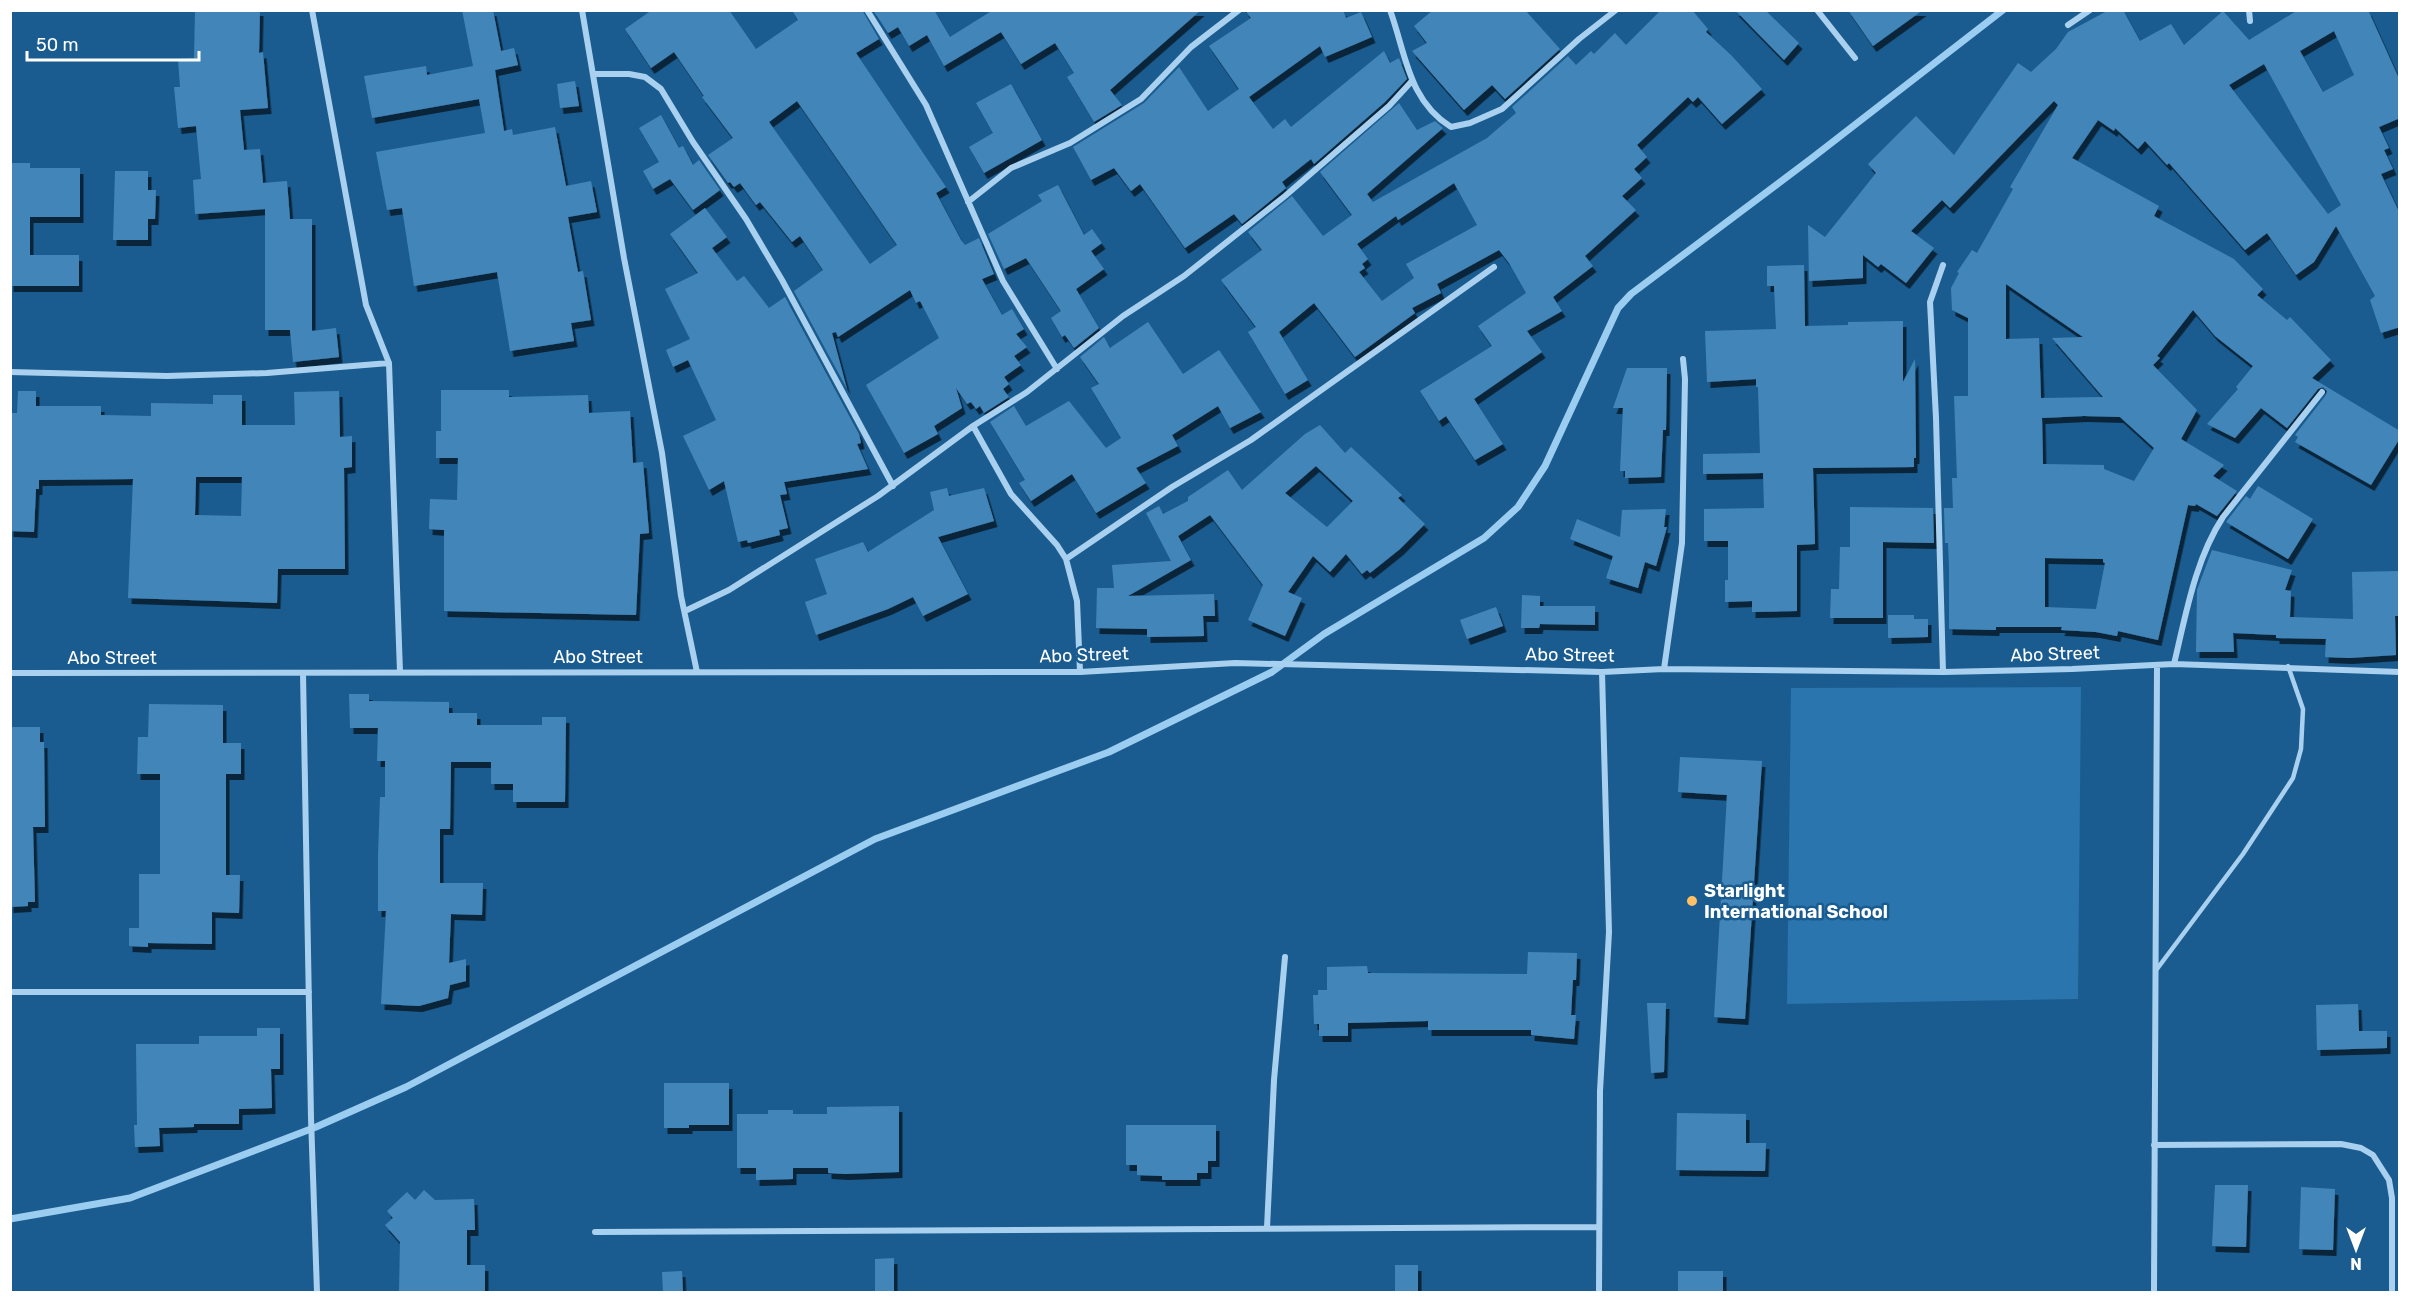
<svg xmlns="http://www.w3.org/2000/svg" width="2410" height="1303" font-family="Rubik,sans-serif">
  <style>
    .green { fill: #2a75ad }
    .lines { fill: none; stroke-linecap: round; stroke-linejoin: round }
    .stream { stroke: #9bcdf1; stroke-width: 7 }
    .building { fill: #4386b9; fill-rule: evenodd; filter: url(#shadow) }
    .lane { stroke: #a9d1ef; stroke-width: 4.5 }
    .street { stroke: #a9d1ef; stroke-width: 6 }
    .poi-dot { fill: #ffc066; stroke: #1a5c90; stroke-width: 2 }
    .labels { text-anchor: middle; stroke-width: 5; stroke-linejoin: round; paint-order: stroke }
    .street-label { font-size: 18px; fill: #fff; stroke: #1a5c90 }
    .poi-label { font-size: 18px; font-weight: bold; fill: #fff; stroke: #1a5c90; text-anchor: start }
  </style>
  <defs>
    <filter id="shadow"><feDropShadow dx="3.5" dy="6" stdDeviation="0" flood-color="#0009"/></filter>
  </defs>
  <rect width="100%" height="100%" fill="#1a5c90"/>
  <!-- green -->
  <path class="green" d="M2081,687l-3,312 -291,5 4,-316z"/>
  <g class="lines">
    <!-- stream -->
    <path class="stream" d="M10,1219l120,-21 186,-71 90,-40 469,-248 234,-87 163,-80 52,-38 160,-96 34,-31 27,-41 73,-158 13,-14 181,-136 191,-148"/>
  </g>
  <!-- building -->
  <path class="building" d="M195,10h65l-1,43 4,-1 5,56 -28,2 4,40 16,-1 3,34 24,-2 3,38h22v112l24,-3 3,29 -46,5 -3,-32h-25v-121l-70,5 -2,-34 8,-1 -5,-53 -18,2 -4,-41h6l-2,-28 16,-1z
    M462,10h31l8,41 13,-3 4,17 -23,5 9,61 8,-2 1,6 42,-8 11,59 25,-5 6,31 -29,5 10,55 5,-1 8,49 -20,3 3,18 -64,10 -13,-79 -83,14 -12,-78 -15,2 -11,-58 109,-19 -6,-34 -107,19 -8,-42 62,-10 1,9 46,-9z
    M652,10h77l27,39 42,-29 -6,-10h70l17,29 -23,14 90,134 -10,6 25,47 4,5 14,-7 15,36 -12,5 20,36 10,-6 12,20 -8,5 11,13 -13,9 7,9 -17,12 5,7 -6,5 6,8 -25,16 -4,-7 -4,3 -5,-7 -4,2 -11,-16 6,20 -28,18 4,8 -34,19 -38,-68 73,-47 -19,-37 -4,2 -6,-13 -72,47 -2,-5 -4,1 15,56 -53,-98 29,-21 -23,-34 -8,6 -32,-40 -4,3 -16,-22 -6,4 -4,-5 -2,1 -20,-28 25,-17 -31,-41 2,-1 -30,-44 -23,16 -26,-39zM797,101l100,144 -27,19 -101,-142z
    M873,10h61l16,27 43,-27h208l-91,80 12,15 -28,17 -27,-45 7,-4 -19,-30 -34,21 -20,-32 -57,34 -17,-31 -18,11 -11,-19 -10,6z
    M1245,10h98l3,8 15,-6 11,25 -47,20 -5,-11 -71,51 24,32 12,-10 6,8 93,-76 6,12 9,-5 8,21 -22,23 -71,62 -3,-5 -29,23 4,6 -44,36 -8,-10 -49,34 -45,-64 -9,7 -17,-23 -23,12 -18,-33 71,-44 35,-36 29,44 31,-22 -30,-43 42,-28z
    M1433,10h92l35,39 -55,50 -13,-14 -28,25 -52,-59 15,-8 -13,-17z
    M1661,10h31l16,19 -2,3 25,23 31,34 -40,35 -24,-27 -5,5 -5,-5 -51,48 10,12 -13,12 8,9 -20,18 14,14 -51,46 8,10 -40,31 9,14 -35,20 15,21 -68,47 29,45 -28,16 -29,-44 -7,5 -19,-30 72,-45 -14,-20 48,-33 -17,-30 -10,-13 -62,34 4,9 -29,15 3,5 -60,44 -41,-54 -35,29 29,48 -23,14 -37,-62 8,-5 -35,-47 41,-30 -14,-18 44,-36 31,40 29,-21 -32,-43 79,-69 18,27 18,-9 8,7 -76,66 6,8 114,-64 29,-25 -4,-6 56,-51 8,9 15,-14 3,3 21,-21 11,12zM1454,183l23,42 -71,39 8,14 -32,23 -23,-29 6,-4 -3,-4 6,-5 -11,-15 39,-28 2,4z
    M1735,10h30l34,33 -15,17z
    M1848,10h75l-50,36z
    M2109,10h14l17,31 31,-17 13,21 39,-34 26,29 49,-30h70l32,71v37l-21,9 10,21 -5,2 9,19 -12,5 19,40v113l-19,6 -11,-33 5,-4 -39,-70 -22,36 -18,13 -29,-42 -22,17 -76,-87 -2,2 -22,-24 -7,8 -23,-21 -1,3 -16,-11 -26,38 87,48 -5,10 80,43 29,30 -6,6 30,25 3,-3 41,43 -19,18 88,53v7l-29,47 -76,-43 3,-5 -3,-2 31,-40 1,-4 -4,-4 -5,2 -31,39 -26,-20 -26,30 -28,-14 31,-35 -2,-2 17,-21 -38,-30 -22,-26 -36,46 3,2 -7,7 44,45 -16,29 43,26 -11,11 24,15 -20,25 -21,-12 -1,2 -7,-1 -30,135 -40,-9 -1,5 -21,-4 -35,-2 1,-3h-66v3l-47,-1v-62l-1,-24h-3l-1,-35h9l-1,-30h5l-3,-82h14v-78l-16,-8 -1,-22 8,-15 -2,-1 15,-22 5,3 36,-64 -3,-2 48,-82 -4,-4 -104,107 -8,-8 -31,31 23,17 -28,35 -25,-19 -3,3 -15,-12v23l-54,3 -1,-56 17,12 51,-64 -8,-9 48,-48 38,39 64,-92 13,9 25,-23 12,-17zM2334,31l20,44 -31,17 -23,-41zM2264,64l77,141 -13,9 -99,-129zM2006,284l77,53 -31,1 51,59 -62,1 -2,-60 -33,1zM2084,416l36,1 34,31 -20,33 -30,-12v-4l-61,-1 -1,-46zM2045,558l58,1v3l2,1 -9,46 -51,-2z
    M575,81l4,25 -19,2 -3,-24z
    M1011,84l31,56 -58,33 -15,-26 24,-14 -17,-30z
    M661,115l18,33 4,-2 10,19 6,-5 21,30 -27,20 -23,-31 -17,10 -10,-18 16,-9 -20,-34z
    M10,163h20v5h50v49h-50v38h49v31h-69z
    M115,171h33v19h8l-1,29h-7v21h-35z
    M1058,185l26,50 8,-6 10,14 -11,8 13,18 -28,20 23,39 -25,20 -9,-13 -3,2 -11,-19 10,-7 -35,-53 -22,11 -16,-35 54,-33 -4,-6z
    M705,208l22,29 -15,11 25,33 7,-5 25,32 16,-11 74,137 2,9 -4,1 11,25 -84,13 3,12 -7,1 8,33 -9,2 1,5 -32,8 -1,-3 -9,2 -14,-61 -15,9 -26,-54 33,-16 -28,-60 -15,7 -7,-17 24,-11 -25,-50 33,-16 -28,-39z
    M1804,265l1,61 43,-1v-3l55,-1v61l12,-23 1,99h-2v9l-101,1 2,76 -18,1v66l-45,1v-11l-27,1v-22h3v-39h-24v-32l60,-1 -1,-35 -60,1v-20l57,-1 -2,-66h-2v-8l-49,3 -2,-51 71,-2 -2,-43h-7v-20z
    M1148,322l35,52 36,-24 42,62 -31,16 -12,-22 -46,29 6,11 -42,22 10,15 -50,30 -24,-39 -41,27 -12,-18 6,-3 -35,-58 24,-16 12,20 43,-25 37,47 15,-10 -30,-50 8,-4 -19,-27 24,-20 6,11z
    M1627,368h40l-1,62h-3l-2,47 -36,1v-7h-5l3,-63h-10z
    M441,390h68v7l79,-2 1,18 41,-2 3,52 10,-1 6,71 -9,1 -4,81 -192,-4v-81l-15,-1 1,-30 27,1 1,-42h-22v-27h5z
    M18,391h18v15h65v9l50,1v-13l62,1v-9h29v30h53l-1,-33 45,-1 1,46 12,-1v31l-8,1 1,101h-67l-1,34 -149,-5 5,-119 -94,1v9h-3l-2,43 -24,-1v-118h7zM196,477h46l-1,39 -46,-1z
    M1320,425l25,28 6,-6 51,48 -4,3 27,26 -25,25 -30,24 -3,-3 -5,4 -16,-20 -16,18 -17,-16 -25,36 14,6 -17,38 -37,-16 15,-35 -53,-70 -32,21 13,24 -63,36 86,-2 1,22h-12l1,20 -57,1v-8l-51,-1 1,-40h17l-2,-23 59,-4 -25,-48 13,-7 4,8 25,-13v-4l40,-27 14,20 63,-56zM1316,466l37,35 -26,26 -42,-34z
    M2258,486l55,33 -25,40 -62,-37 20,-26 4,3z
    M947,488l2,8 35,-8 10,33 -56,16 30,57 -45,22 -10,-19 -25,12 -72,26 -11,-33 22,-8 -12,-35 48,-17 5,10 66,-42 -4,-18z
    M1850,507l83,1 1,35 -51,-1v76h-53l1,-29h8l1,-42h10z
    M1666,509l-2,18h3l-11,39 -11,-4 -7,26 -32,-10 7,-22 -43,-17 7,-20 43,18 2,-27z
    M2212,550l80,20 -7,20 6,1 -1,26 63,2 -1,-47 48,-1v45h-5l1,39 -47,3 -24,-1 1,-18 -50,-1v-3l-43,-2 1,19h-38l1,-62z
    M1522,595l18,1v10h55v19l-55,-1 -1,4h-18z
    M1496,607l7,19 -36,13 -7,-19z
    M1888,615h26v4h14v18l-40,1z
    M349,694h20v7l80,1v11h28v12h65v-8h24l-1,85h-52v-18h-22v-22h-40l-1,67h-10v54h43l-1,32 -31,-1 -2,49 17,-4v22l-16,4 -2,13 -29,8 -38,-2 5,-93h-8v-56l2,-58h5v-36h-8l1,-33h-28z
    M149,704l74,1v38h18v31h-15v101h14l-1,38 -27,-1v32l-64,-1v4l-19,-1v-18h10v-54h21v-100h-23l1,-37h10z
    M10,727h30v15h4l1,85h-12l2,75h-7v4l-18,1z
    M1680,757l82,4 -17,258 -31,-2 13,-222 -49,-3z
    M1528,952l49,1 -1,27h-3l-2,35h5l-2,24 -43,-4v-5h-103v-9l-80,2v13h-29v-12h-5l-1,-29h5v-5h9v-23l40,-1 1,7 159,1z
    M1647,1003h19l-2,69 -13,1z
    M2358,1004l1,27h28v17l-70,2 -1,-45z
    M257,1028h23v41h-9l1,39 -33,1v15h-45v3l-35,1 1,18 -25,1 -1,-22h3l-1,-81h63v-8h58z
    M664,1083h65v42h-40v3h-25z
    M899,1106v66l-54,2 -17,-1v-5h-35v11l-37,1v-12h-19v-54h31v-4h25v4h34v-7z
    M1677,1113l69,1v29h20l-1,28 -89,-1z
    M1126,1125h90v36h-8v12h-11v7h-35v-4l-25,-1v-10h-11z
    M2215,1185h33l-2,62 -34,-1z
    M2301,1187l34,2 -2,61 -34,-1z
    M424,1190l11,10 39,-1 1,31h-8v35h18v28h-86l1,-51 -15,-17 8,-7 -6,-7 20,-19 8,8z
    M894,1258v35h-19v-34z
    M1395,1265h23v28h-23z
    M682,1271l1,22h-20l-1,-21z
    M1678,1271h45v22h-45z"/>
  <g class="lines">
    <!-- lane -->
    <path class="lane" d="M2157,969l86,-115 50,-76 8,-29 2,-40 -15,-43"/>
    <!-- street -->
    <path class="street" d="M312,10l54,295 23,58 11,309
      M582,10l42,248 38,195 19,143 16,76
      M867,10l59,95 77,176 54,88
      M1390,10c16,44 18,90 61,117l19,-4 32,-14 77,-70 37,-29
      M1817,10l38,48
      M2249,10l1,11
      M2068,25l22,-15
      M593,74h36l16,3 16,12 32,53 53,77 36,61 111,206
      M968,202l43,-34 59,-25 71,-44 50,-52 48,-37
      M1943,265l-13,37 6,116 7,254
      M10,372l157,4 100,-3 122,-10
      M973,426l38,68 46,51 9,14 11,42 3,71
      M1066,559l106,-72 79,-47 243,-173
      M685,611l44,-21 149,-94 95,-70 54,-34 96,-76 61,-40 101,-80 104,-90 22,-24
      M2174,664c12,-50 21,-104 49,-147l99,-125
      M1664,669l18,-126 3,-164 -2,-20
      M10,673l1070,-1 155,-9 367,9 62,-3 279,3 129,-3 102,-5 226,8
      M303,673l8,445 6,174
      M10,992h299
      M2154,1145l187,-1 20,4 12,7 16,25 3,18v94
      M1267,1228l7,-148 11,-123
      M595,1232l1004,-5
      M1599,1292l1,-201 9,-159 -7,-260
      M2154,1292l3,-627"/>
  </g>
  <!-- markers -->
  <circle class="poi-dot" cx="1692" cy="901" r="6"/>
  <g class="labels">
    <!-- street labels -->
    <g class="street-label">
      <text transform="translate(2055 654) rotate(-2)" y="6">Abo Street</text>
      <text transform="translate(1084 655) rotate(-2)" y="6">Abo Street</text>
      <text transform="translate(1570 655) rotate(1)" y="6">Abo Street</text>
      <text x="598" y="663">Abo Street</text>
      <text x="112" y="664">Abo Street</text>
    </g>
    <!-- poi labels -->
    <g class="poi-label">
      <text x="1704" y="897">Starlight<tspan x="1704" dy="21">International School</tspan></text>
    </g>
  </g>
  <!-- border -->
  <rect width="2410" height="1303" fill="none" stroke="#ffffff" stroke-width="24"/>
  <!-- north arrow -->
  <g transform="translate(2356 1249) rotate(180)" stroke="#1a5c90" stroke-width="4.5" paint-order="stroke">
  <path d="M0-4.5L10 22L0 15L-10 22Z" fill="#ffffff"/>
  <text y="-9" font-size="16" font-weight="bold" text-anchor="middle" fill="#ffffff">N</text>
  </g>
  <!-- scale -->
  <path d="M27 51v9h172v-9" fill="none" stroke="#ffffff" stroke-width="3"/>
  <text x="36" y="51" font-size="18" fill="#ffffff" stroke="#1a5c90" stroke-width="4.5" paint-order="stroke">50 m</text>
</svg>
